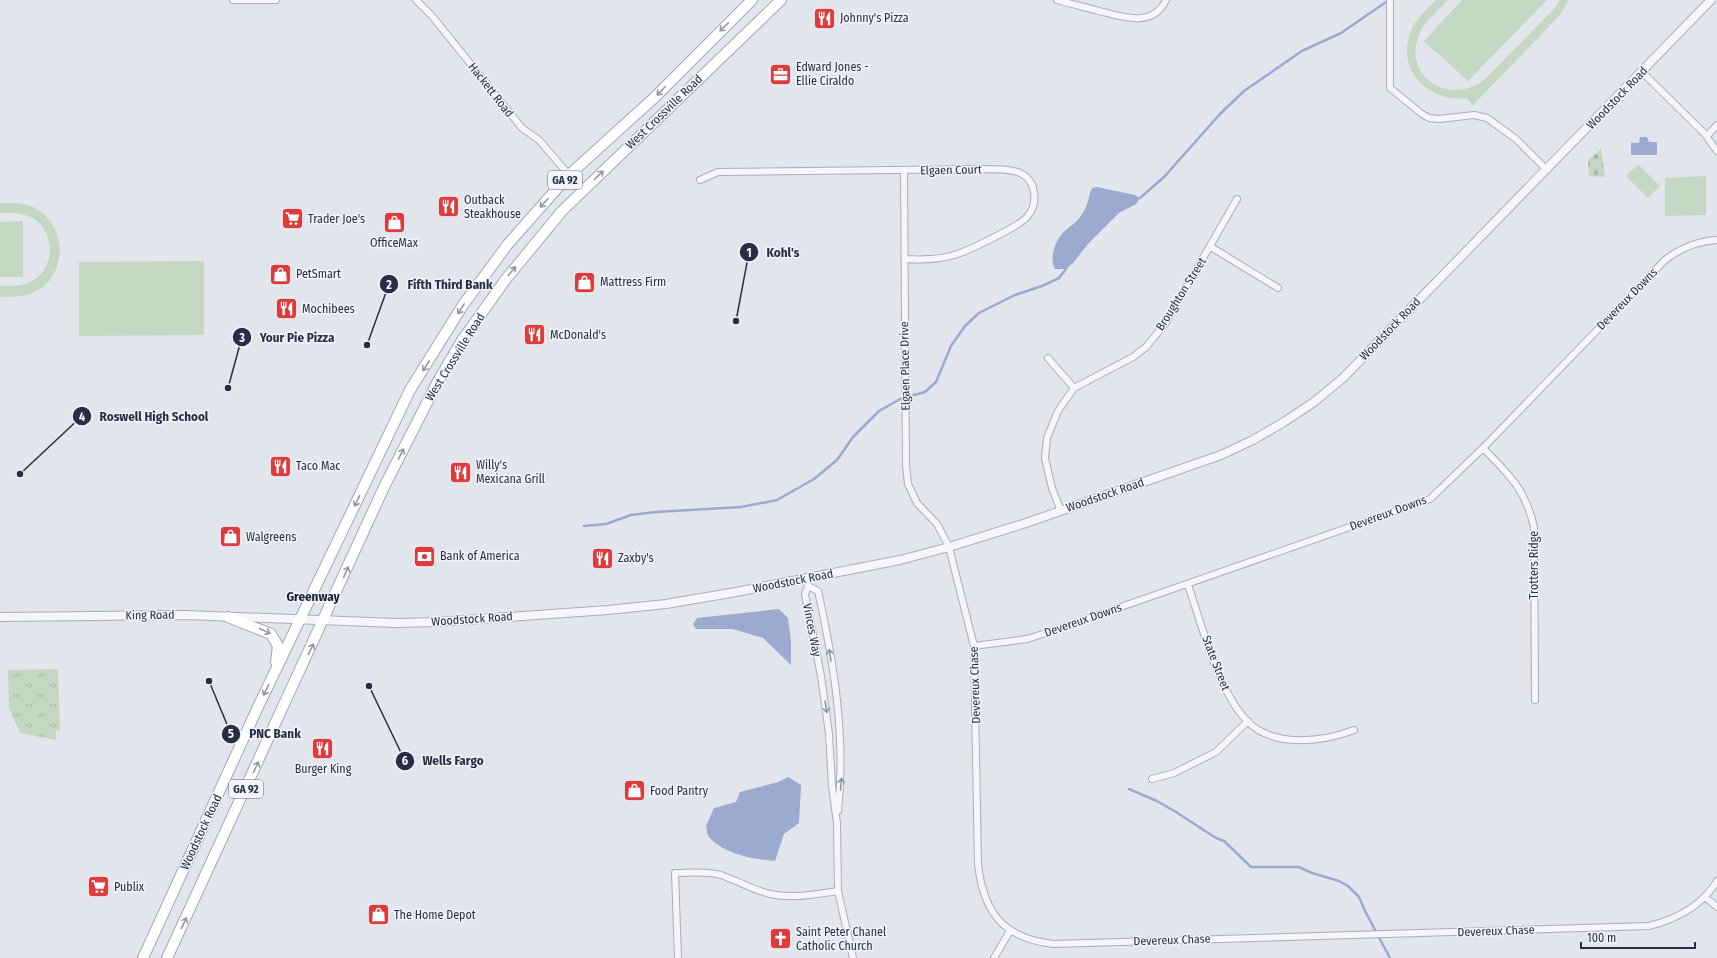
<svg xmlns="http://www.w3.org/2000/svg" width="1717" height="958" font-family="'Fira Sans Condensed',sans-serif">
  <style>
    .grass { fill: url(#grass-tufts) }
    .cemetery { fill: url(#cemetery-stones) }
    .pitch { fill: #c4d7c3 }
    .water { fill: #9aabcf }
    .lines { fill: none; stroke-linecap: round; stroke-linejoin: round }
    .stream { stroke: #9aabcf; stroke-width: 2.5 }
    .minor-casing { stroke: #aaaeba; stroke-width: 8 }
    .tertiary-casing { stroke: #aaaeba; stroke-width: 10 }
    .primary-casing { stroke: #a0a6b9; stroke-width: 12 }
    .minor { stroke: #f6f6fa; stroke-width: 6 }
    .tertiary { stroke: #f6f6fa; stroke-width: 8 }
    .primary { stroke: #fff; stroke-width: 10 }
    .oneway { stroke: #9496a2 }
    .oneway2 { stroke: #8f92a0 }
    .labels { text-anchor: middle; stroke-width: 3; stroke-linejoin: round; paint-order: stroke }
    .shield { fill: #f2f4f9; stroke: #65697c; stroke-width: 1 }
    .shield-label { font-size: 11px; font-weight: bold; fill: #282e46 }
    .poi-label { font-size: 12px; fill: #282e46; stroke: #f2f4f9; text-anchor: start }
    .street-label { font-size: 12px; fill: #282e46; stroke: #f2f4f9 }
    .neighbourhood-label { font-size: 13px; font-weight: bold; fill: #1a1f37; stroke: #f2f4f9 }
    .leader { fill: none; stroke: #282e46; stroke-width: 1.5 }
    .callout-dot { fill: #282e46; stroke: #f2f4f9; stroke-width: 1.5 }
    .mark-label { font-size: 12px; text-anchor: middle; font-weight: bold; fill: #fff }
    .callout-label { font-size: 13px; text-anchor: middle; font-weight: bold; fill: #282e46; stroke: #f2f4f9; stroke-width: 3; stroke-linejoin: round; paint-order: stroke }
  </style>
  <defs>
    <pattern id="grass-tufts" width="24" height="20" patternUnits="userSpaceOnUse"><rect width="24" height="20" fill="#c4d7c3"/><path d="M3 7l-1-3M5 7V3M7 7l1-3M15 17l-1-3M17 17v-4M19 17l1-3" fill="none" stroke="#a8b9a9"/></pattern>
    <pattern id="cemetery-stones" width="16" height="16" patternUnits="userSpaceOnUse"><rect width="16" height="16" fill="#c4d7c3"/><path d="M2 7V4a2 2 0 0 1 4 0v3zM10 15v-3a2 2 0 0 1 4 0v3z" fill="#a8b9a9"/></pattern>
  </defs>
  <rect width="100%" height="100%" fill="#e2e5ec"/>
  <!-- grass -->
  <path class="grass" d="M58,669l2,62h-4v9l-36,-7 -11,-25 -1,-38z"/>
  <!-- cemetery -->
  <path class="cemetery" d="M1601,149l4,28 -16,-1 -1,-16z"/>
  <!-- pitch -->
  <path class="pitch" d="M1436,0h12c-10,11 -24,21 -29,35 -17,42 32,72 66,44l69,-70 6,-9h9l-9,15 -87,90 -6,-7c-38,5 -72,-28 -56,-67 5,-13 16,-22 25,-31z
    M1462,0h85l-79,81 -44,-40z
    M1638,164l22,22 -12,12 -22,-22z
    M1706,176v39l-41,1v-38z
    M0,203c11,0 23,-1 33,4 36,17 36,73 -3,87 -10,3 -20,3 -30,3v-11c9,0 19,1 28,-3 29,-12 29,-56 0,-67 -9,-4 -19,-3 -28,-3z
    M23,221v56h-23v-55z
    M204,261v74l-125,1v-74z"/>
  <!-- water -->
  <path class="water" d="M1640,137h7l2,5h8v13h-26v-12h8z
    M1097,187l38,8 5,3 -4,6 -17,9 -31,31 -15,19 -7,6h-11c-6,-10 0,-27 7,-35 7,-8 14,-10 20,-20 6,-8 6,-17 10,-26z
    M779,609l9,9 3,24v23l-28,-27 -30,-9h-37l-3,-5 4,-6z
    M788,777l13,8 -2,38 -15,11 -9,27c-22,-2 -49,-6 -65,-23 -3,-3 -3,-8 -4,-12l8,-18 22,-6 4,-10 38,-10z"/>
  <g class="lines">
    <!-- stream -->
    <path class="stream" d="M1140,198l24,-21 56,-63 24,-23 58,-40 39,-18 48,-33
      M584,526l22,-2 25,-9 25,-3 85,-5 36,-7 37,-21 23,-19 16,-23 26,-26 21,-12 25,-7 11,-10 15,-36 14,-20 14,-13 36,-18 27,-9 17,-8 7,-9
      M1129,789l28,12 19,11 40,26 8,3 27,26h48l13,6 27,8 9,5 11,11 6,14 25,47"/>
    <defs>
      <path id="minor" d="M233,0h43
        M416,0l16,16 90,112 17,12 30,35
        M1057,0c14,4 28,7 42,11 23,6 54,17 67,-11
        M1390,0v88l32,26 7,4 10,1 35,-4 13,3 29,21 31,31
        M1642,72l62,61 13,18
        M1707,136l10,-11
        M904,171l2,294 2,19 9,19 20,21 12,23 25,99 4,219c6,48 25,73 75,79l596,-18c28,-7 53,-20 68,-45
        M700,180l18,-8 265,-3c11,1 29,-1 39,5 15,8 16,31 5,43 -7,9 -61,35 -73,38 -16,5 -34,5 -49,4
        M1211,247l67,41
        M1048,358l26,30
        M1483,448c26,27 42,40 51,79l1,173
        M1061,511l-9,-23 -7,-30 2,-20 11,-27 16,-23 59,-31 13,-10 19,-23 72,-125
        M806,579l2,7 -3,8 16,82 8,58 3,52 5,37 1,68 15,67
        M1188,585c14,40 30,106 59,136 26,27 75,21 107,9
        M808,586l10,5c16,72 28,147 20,220
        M974,646l53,-7 25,-8 378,-132 53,-51 182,-188c16,-12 32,-19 52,-20
        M1152,779l22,-6 42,-21 32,-31
        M1705,897l12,10
        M678,958l-3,-85c15,0 31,-2 46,2 17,6 32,15 49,19 23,5 45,0 68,-3
        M994,958l16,-27"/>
      <path id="tertiary" d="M0,617l185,-2 211,8 41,-1 171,-12 58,-6 70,-12 164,-32 49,-13 77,-24 195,-68 32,-15 31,-18 30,-20 29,-24 368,-378"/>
      <path id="primary" d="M228,617l43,17 7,12 -2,16
        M143,958l114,-249 153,-319 53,-85 45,-61 61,-69 85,-77 98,-98
        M167,958l218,-473 52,-102 24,-41 45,-63 56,-68 219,-211"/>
    </defs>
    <!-- minor casing -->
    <use href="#minor" class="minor-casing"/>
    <!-- tertiary casing -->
    <use href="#tertiary" class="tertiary-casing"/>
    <!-- primary casing -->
    <use href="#primary" class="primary-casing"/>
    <!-- minor -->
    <use href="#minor" class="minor"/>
    <!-- tertiary -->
    <use href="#tertiary" class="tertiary"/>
    <!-- primary -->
    <use href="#primary" class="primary"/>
  </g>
  <!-- one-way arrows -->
  <defs><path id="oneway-shaft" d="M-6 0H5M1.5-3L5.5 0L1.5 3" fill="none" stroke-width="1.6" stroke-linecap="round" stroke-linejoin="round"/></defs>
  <g class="oneway">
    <use href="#oneway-shaft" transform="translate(724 27) rotate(136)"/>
    <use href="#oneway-shaft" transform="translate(661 91) rotate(134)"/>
    <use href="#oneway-shaft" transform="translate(599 175) rotate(-44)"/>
    <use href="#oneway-shaft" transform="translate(544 203) rotate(132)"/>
    <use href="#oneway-shaft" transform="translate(512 271) rotate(-50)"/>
    <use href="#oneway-shaft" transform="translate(461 309) rotate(122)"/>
    <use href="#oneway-shaft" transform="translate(426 366) rotate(123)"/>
    <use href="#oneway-shaft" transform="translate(401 454) rotate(-63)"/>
    <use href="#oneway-shaft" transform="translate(357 501) rotate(116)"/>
    <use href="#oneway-shaft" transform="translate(346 572) rotate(-66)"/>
    <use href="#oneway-shaft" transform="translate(265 631) rotate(25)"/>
    <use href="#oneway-shaft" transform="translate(311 649) rotate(-65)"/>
    <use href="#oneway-shaft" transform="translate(266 690) rotate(116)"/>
    <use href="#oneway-shaft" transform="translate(256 767) rotate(-65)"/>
    <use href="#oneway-shaft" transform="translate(184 923) rotate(-65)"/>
  </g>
  <g class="oneway2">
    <use href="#oneway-shaft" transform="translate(830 655) rotate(-100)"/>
    <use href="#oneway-shaft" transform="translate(826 707) rotate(81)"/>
    <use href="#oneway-shaft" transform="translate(841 784) rotate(-85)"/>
  </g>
  <!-- icons -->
  <defs>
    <symbol id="restaurant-square" viewBox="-11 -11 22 22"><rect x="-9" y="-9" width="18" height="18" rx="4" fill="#dc3d3c" stroke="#f2f4f9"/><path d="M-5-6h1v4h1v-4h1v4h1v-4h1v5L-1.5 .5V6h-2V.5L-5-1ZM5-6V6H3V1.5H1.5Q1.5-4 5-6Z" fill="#fff"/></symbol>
    <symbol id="office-square" viewBox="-11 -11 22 22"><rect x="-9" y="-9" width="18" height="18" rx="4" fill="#dc3d3c" stroke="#f2f4f9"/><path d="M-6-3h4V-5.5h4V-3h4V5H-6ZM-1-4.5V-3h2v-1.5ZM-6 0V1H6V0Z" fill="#fff"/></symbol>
    <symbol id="supermarket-square" viewBox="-11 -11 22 22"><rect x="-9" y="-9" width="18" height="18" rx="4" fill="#dc3d3c" stroke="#f2f4f9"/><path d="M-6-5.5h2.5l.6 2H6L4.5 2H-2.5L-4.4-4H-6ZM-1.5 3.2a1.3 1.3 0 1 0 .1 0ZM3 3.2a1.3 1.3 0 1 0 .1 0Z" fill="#fff"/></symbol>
    <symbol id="shop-square" viewBox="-11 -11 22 22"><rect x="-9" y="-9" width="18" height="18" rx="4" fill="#dc3d3c" stroke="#f2f4f9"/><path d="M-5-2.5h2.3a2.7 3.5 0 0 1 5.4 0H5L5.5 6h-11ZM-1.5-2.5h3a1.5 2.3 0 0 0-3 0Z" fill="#fff"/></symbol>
    <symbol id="bank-square" viewBox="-11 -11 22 22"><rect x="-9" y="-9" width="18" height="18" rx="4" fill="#dc3d3c" stroke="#f2f4f9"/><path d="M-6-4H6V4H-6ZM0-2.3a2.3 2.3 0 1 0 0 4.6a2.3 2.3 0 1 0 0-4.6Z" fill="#fff"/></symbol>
    <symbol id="church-square" viewBox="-11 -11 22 22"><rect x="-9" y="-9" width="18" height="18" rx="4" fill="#dc3d3c" stroke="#f2f4f9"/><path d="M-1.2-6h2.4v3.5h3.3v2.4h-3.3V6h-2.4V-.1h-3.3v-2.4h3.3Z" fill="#fff"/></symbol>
  </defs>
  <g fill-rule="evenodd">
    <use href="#restaurant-square" x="812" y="6" width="25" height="25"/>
    <use href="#office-square" x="768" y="62" width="25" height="25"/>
    <use href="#restaurant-square" x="436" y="194" width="25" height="25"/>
    <use href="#supermarket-square" x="280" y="206" width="25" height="25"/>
    <use href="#shop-square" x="382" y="210" width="25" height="25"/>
    <use href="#shop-square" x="268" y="262" width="25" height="25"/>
    <use href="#shop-square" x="572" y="270" width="25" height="25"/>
    <use href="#restaurant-square" x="274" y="296" width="25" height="25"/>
    <use href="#restaurant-square" x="522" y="322" width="25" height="25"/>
    <use href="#restaurant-square" x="268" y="454" width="25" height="25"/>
    <use href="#restaurant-square" x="448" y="460" width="25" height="25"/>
    <use href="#shop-square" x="218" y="524" width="25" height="25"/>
    <use href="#bank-square" x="412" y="544" width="25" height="25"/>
    <use href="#restaurant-square" x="590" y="546" width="25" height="25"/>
    <use href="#restaurant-square" x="310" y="736" width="25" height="25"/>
    <use href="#shop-square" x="622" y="778" width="25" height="25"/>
    <use href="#supermarket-square" x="86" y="874" width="25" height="25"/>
    <use href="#shop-square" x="366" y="902" width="25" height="25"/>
    <use href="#church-square" x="768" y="926" width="25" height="25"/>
  </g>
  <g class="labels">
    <!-- shield labels -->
    <g class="shield">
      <rect x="548" y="171" width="34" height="18" rx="3"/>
      <rect x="229" y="780" width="34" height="18" rx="3"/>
    </g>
    <g class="shield-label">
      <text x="565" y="184">GA 92</text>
      <text x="246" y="793">GA 92</text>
    </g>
    <!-- poi labels -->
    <g class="poi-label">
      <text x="840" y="22">Johnny's Pizza</text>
      <text x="796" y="71">Edward Jones -<tspan x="796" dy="14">Ellie Ciraldo</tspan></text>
      <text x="464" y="204">Outback<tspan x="464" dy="14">Steakhouse</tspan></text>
      <text x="308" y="223">Trader Joe's</text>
      <text x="394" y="247" text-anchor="middle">OfficeMax</text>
      <text x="296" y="278">PetSmart</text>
      <text x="600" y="286">Mattress Firm</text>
      <text x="302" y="313">Mochibees</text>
      <text x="550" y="339">McDonald's</text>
      <text x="476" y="469">Willy's<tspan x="476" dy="14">Mexicana Grill</tspan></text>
      <text x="296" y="470">Taco Mac</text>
      <text x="246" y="541">Walgreens</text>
      <text x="440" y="560">Bank of America</text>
      <text x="618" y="562">Zaxby's</text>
      <text x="323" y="773" text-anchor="middle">Burger King</text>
      <text x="650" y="795">Food Pantry</text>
      <text x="114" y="891">Publix</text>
      <text x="394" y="919">The Home Depot</text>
      <text x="796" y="936">Saint Peter Chanel<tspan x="796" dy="14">Catholic Church</tspan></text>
    </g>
    <!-- street labels -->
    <g class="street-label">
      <text transform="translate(491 90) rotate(52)" y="4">Hackett Road</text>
      <text transform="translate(1617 98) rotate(-46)" y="4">Woodstock Road</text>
      <text transform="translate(664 112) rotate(-44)" y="4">West Crossville Road</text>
      <text transform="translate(951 170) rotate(-1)" y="4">Elgaen Court</text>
      <text transform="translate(1181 294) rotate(-58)" y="4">Broughton Street</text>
      <text transform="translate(1627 299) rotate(-46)" y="4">Devereux Downs</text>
      <text transform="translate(1390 329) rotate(-46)" y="4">Woodstock Road</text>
      <text transform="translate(455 357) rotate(-58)" y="4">West Crossville Road</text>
      <text transform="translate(905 366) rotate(-91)" y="4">Elgaen Place Drive</text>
      <text transform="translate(1105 495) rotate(-19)" y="4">Woodstock Road</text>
      <text transform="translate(1388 513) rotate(-20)" y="4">Devereux Downs</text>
      <text transform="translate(1534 565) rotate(-90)" y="4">Trotters Ridge</text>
      <text transform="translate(793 581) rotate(-11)" y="4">Woodstock Road</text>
      <text transform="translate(150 615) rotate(-1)" y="4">King Road</text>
      <text transform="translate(472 619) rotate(-4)" y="4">Woodstock Road</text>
      <text transform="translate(1083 620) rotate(-19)" y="4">Devereux Downs</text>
      <text transform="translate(812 630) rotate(79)" y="4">Vinces Way</text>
      <text transform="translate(1216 663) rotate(69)" y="4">State Street</text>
      <text transform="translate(975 685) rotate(-92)" y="4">Devereux Chase</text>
      <text transform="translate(201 832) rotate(-65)" y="4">Woodstock Road</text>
      <text transform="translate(1496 931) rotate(-2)" y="4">Devereux Chase</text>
      <text transform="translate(1172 940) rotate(-2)" y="4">Devereux Chase</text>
    </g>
    <!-- neighbourhood labels -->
    <g class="neighbourhood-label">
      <text x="313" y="601">Greenway</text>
    </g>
  </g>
  <!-- callouts -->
  <path class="leader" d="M736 321L749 252M367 345L389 284M228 388L242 337M20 474L82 416M209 681L231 734M369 686L405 761"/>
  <g class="callout-dot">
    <circle cx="736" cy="321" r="4"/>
    <circle cx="367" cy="345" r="4"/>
    <circle cx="228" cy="388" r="4"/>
    <circle cx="20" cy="474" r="4"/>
    <circle cx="209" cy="681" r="4"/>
    <circle cx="369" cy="686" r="4"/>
    <circle cx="749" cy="252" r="10"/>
    <circle cx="389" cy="284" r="10"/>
    <circle cx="242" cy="337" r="10"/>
    <circle cx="82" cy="416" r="10"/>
    <circle cx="231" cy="734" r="10"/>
    <circle cx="405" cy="761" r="10"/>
  </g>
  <g class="mark-label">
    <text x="749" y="257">1</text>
    <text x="389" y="289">2</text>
    <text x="242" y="342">3</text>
    <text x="82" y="421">4</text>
    <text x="231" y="738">5</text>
    <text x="405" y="765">6</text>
  </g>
  <g class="callout-label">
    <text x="783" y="257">Kohl's</text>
    <text x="450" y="289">Fifth Third Bank</text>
    <text x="297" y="342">Your Pie Pizza</text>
    <text x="154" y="421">Roswell High School</text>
    <text x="275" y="738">PNC Bank</text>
    <text x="453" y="765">Wells Fargo</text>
  </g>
  <!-- scale -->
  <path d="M1581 942v6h114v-6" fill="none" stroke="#282e46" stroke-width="2"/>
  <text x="1587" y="942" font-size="12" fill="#282e46" stroke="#f2f4f9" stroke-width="3" paint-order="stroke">100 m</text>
</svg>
